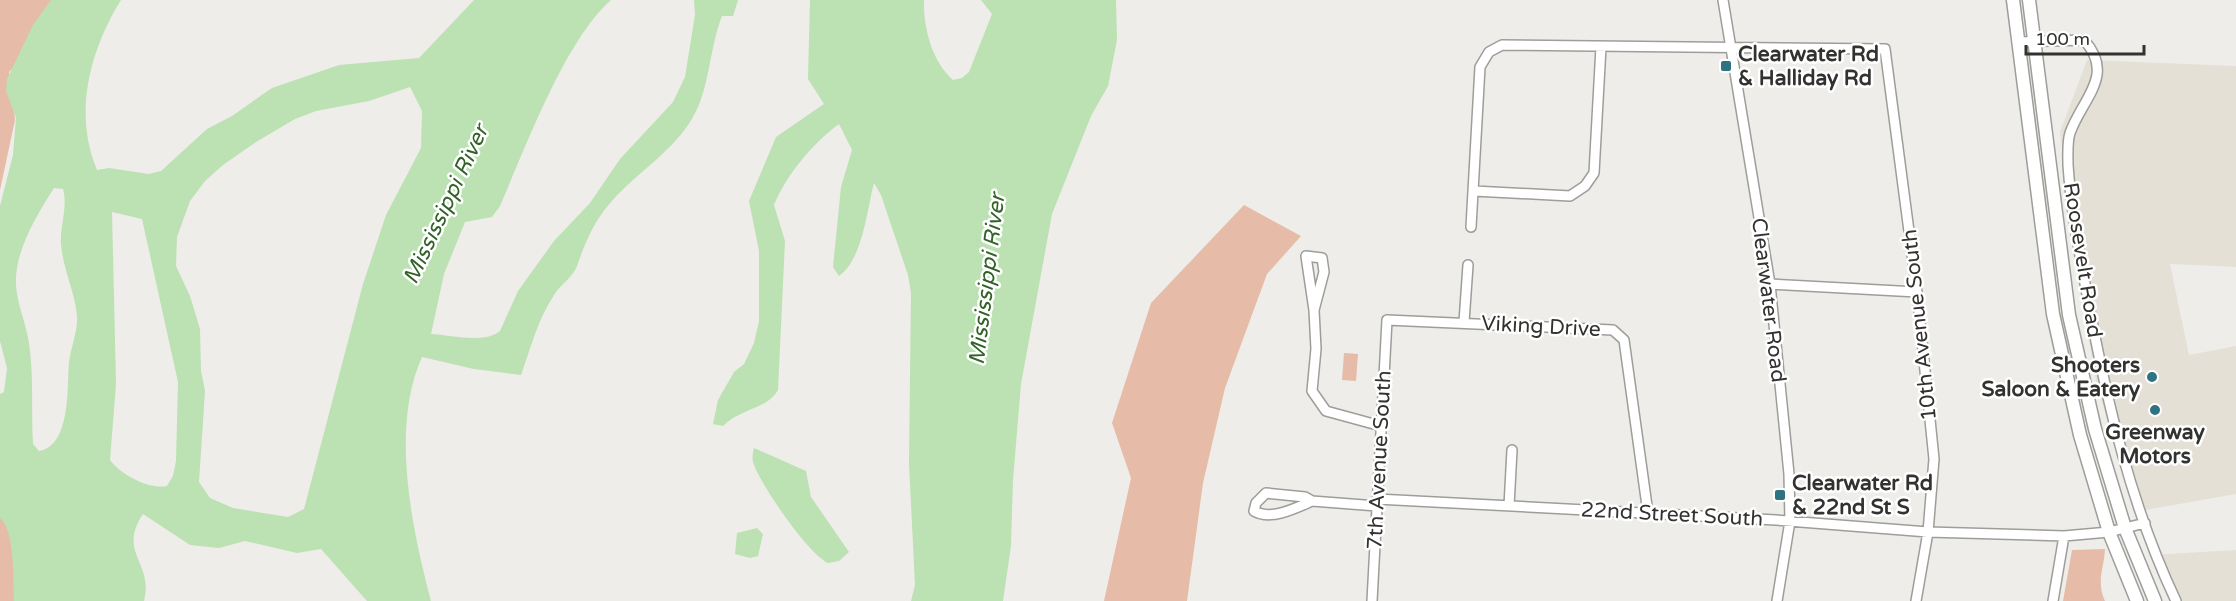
<svg xmlns="http://www.w3.org/2000/svg" width="2236" height="601" font-family="'Varela Round',sans-serif">
  <style>
    .built { fill: #e4e0d6 }
    .green { fill: #e6bba8 }
    .water { fill: #bce1b3; fill-rule: evenodd }
    .lines { fill: none; stroke-linecap: round; stroke-linejoin: round }
    .minor-casing { stroke: #9e9d9a; stroke-width: 12 }
    .major-casing { stroke: #9e9d9a; stroke-width: 15 }
    .minor { stroke: #fff; stroke-width: 9 }
    .major { stroke: #fff; stroke-width: 12 }
    .poi-dot { fill: #2d7381; stroke: #fff; stroke-width: 2 }
    .labels { text-anchor: middle; stroke-width: 5; stroke-linejoin: round; paint-order: stroke }
    .poi-label { font-size: 21px; font-weight: bold; fill: #323230; stroke: #fff; text-anchor: start }
    .street-label { font-size: 21px; fill: #323230; stroke: #fff }
    .water-label { font-size: 22px; font-style: italic; fill: #326227; stroke: #fff }
  </style>
  <rect width="100%" height="100%" fill="#eeede9"/>
  <!-- built -->
  <path class="built" d="M2087,60l149,6v201l-66,-3 19,91 47,-9v148l-102,18 -38,-131 -16,-95 -20,-154z
    M2236,550v51h-66l-20,-46z"/>
  <!-- green -->
  <path class="green" d="M0,0h79l-70,72 6,48 -15,70z
    M1244,205l57,31 -34,38 -42,114 -22,95 -16,118h-83l27,-123 -19,-55 39,-120z
    M1344,353l14,1 -2,27 -14,-1z
    M0,514l16,24 -2,63h-14z
    M2105,549c-1,20 -9,32 0,52h-42l9,-51z"/>
  <!-- water -->
  <path class="water" d="M51,0h70c-31,50 -48,113 -24,170l12,-2 40,6 12,-3 46,-42 25,-13 40,-28 67,-23 80,-7 55,-58h137c-46,40 -86,149 -111,206l-8,11 -27,5 -21,52 -13,60c19,1 54,10 69,-3l18,-40 36,-50 36,-38 30,-44 53,-57 12,-25 10,-62 -1,-15h44l-5,16h-11c-13,33 -12,71 -29,101 -20,35 -56,55 -82,85 -17,19 -26,41 -34,64 -4,11 -17,19 -23,29 -16,24 -23,52 -33,80l-47,-6 -52,-12c-32,71 -10,172 9,244h-64l-46,-52 -24,4 -52,-12 -26,7 -29,-3 -47,-31c-26,39 11,48 1,87h-130c-1,-20 1,-71 -14,-83v-124l4,-2 3,-24 -7,-27v-135l13,-51 3,-37 -10,-27 1,-12 26,-54zM410,87l12,24 -1,37 -35,67 -23,69 -59,225 -16,8 -55,-9 -23,-10 -11,-16 6,-91 -4,-20 -1,-42 -10,-33 -14,-30 1,-29 13,-36 15,-20 18,-16 33,-23 39,-23 21,-8 53,-10zM54,188l9,1c5,17 -3,37 -2,55 2,25 14,48 16,72 1,15 -6,31 -8,46 -2,25 2,84 -30,89l-6,-7c-2,-34 1,-68 -4,-101 -3,-20 -12,-39 -13,-58 -2,-33 21,-70 38,-97zM112,212l30,7 36,163 -2,79 -3,15 -6,10c-18,4 -47,-12 -57,-26l6,-76z
    M810,0h114c-1,27 8,62 29,80l9,-2 7,-6 23,-58 -11,-14h135l1,40 -9,46 -17,30 -39,98 -31,170 -8,96 -2,66 -8,55h-92l4,-16 -6,-122 2,-170 -3,-18 -27,-80 -7,-12c-7,26 -11,76 -35,93l-6,-9 8,-80 11,-37 -13,-26c-27,20 -52,50 -65,81l11,36 -7,149c-12,20 -37,18 -55,36l-10,-2 5,-24 16,-28 10,-8 10,-21 5,-22v-70l-10,-50 27,-64 48,-33 -16,-25z
    M754,448l52,23 5,26 38,55 -10,9 -11,2c-19,-8 -69,-80 -75,-101 -1,-4 0,-10 1,-14z
    M757,528l6,6 -5,22 -8,2 -15,-4 2,-21z"/>
  <g class="lines">
    <defs>
      <path id="minor" d="M1723,0l47,284 19,190 1,47 -13,80
        M2018,42l66,-2c32,35 -2,59 -14,93 -3,9 -2,23 -2,32 3,45 12,91 20,135 19,103 43,206 88,301
        M1474,191l96,5 15,-10 9,-13 7,-126
        M1471,227l9,-160 9,-15 13,-7 383,4 32,243 17,167 -6,73 -12,69
        M1770,284l147,8
        M1314,310l-8,-54 16,2 2,14 -10,38 2,39 -4,42 14,20 55,15
        M1464,322l4,-57
        M1377,499l399,21 152,12 136,4 45,-4 36,-9
        M1312,501c-16,7 -41,20 -58,10l2,-8 10,-10 39,4 7,4 65,5
        M1509,506l3,-56
        M1372,601l15,-281 226,10 11,10 24,173
        M2053,601l11,-65"/>
      <path id="major" d="M2013,0l40,314 27,121 29,97 28,69
        M2029,0l40,315 26,114 30,99 30,73"/>
    </defs>
    <!-- minor casing -->
    <use href="#minor" class="minor-casing"/>
    <!-- major casing -->
    <use href="#major" class="major-casing"/>
    <!-- minor -->
    <use href="#minor" class="minor"/>
    <!-- major -->
    <use href="#major" class="major"/>
  </g>
  <!-- markers -->
  <g class="poi-dot">
    <rect x="1720" y="60" width="12" height="12" rx="3"/>
    <circle cx="2152" cy="377" r="6"/>
    <circle cx="2155" cy="410" r="6"/>
    <rect x="1774" y="489" width="12" height="12" rx="3"/>
  </g>
  <g class="labels">
    <!-- poi labels -->
    <g class="poi-label">
      <text x="1738" y="61">Clearwater Rd<tspan x="1738" dy="24">&amp; Halliday Rd</tspan></text>
      <text x="2140" y="372" text-anchor="end">Shooters<tspan x="2140" dy="24">Saloon &amp; Eatery</tspan></text>
      <text x="2155" y="439" text-anchor="middle">Greenway<tspan x="2155" dy="24">Motors</tspan></text>
      <text x="1792" y="490">Clearwater Rd<tspan x="1792" dy="24">&amp; 22nd St S</tspan></text>
    </g>
    <!-- street labels -->
    <g class="street-label">
      <text transform="translate(2083 260) rotate(81)" y="7">Roosevelt Road</text>
      <text transform="translate(1769 300) rotate(83)" y="7">Clearwater Road</text>
      <text transform="translate(1919 325) rotate(-96)" y="7">10th Avenue South</text>
      <text transform="translate(1541 326) rotate(3)" y="7">Viking Drive</text>
      <text transform="translate(1379 460) rotate(-87)" y="7">7th Avenue South</text>
      <text transform="translate(1672 514) rotate(3)" y="7">22nd Street South</text>
    </g>
    <!-- water labels -->
    <g class="water-label">
      <text transform="translate(445 204) rotate(-65)" y="8">Mississippi River</text>
      <text transform="translate(986 279) rotate(-83)" y="8">Mississippi River</text>
    </g>
  </g>
  <!-- scale -->
  <path d="M2026 45v9h118v-9" fill="none" stroke="#323230" stroke-width="3"/>
  <text x="2035" y="45" font-size="18" fill="#323230" stroke="#ffffff" stroke-width="4.5" paint-order="stroke">100 m</text>
</svg>
